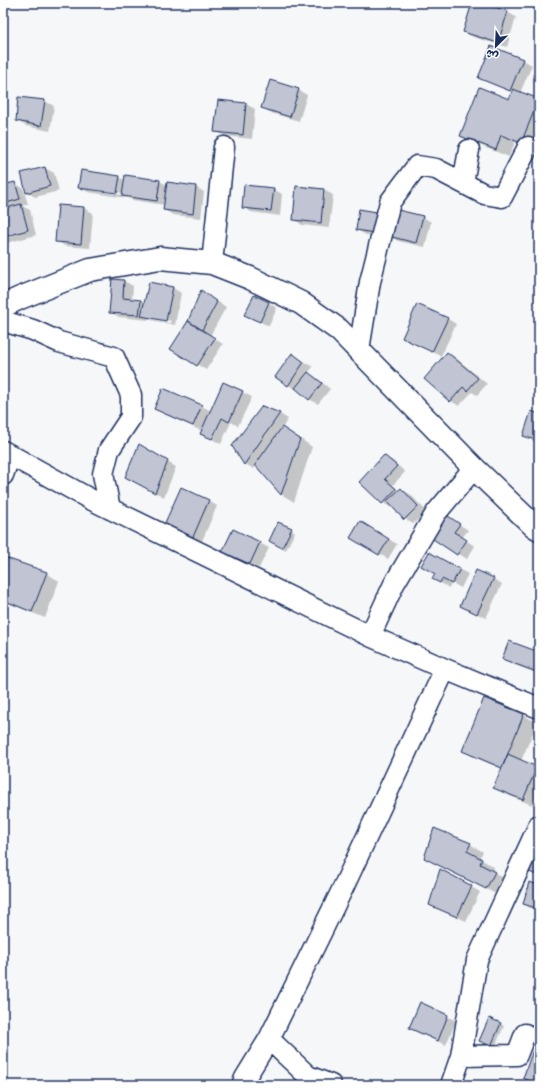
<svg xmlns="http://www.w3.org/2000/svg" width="542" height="1088" font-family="'Comic Neue','Playpen Sans Arabic',sans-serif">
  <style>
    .shadow { fill: #0003; fill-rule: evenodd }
    .building { fill: #c0c4d3; stroke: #1b2f5e }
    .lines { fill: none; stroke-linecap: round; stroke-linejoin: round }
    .minor-casing { stroke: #1b2f5e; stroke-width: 23 }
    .tertiary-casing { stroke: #1b2f5e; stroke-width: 25 }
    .minor { stroke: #fff; stroke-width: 20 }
    .tertiary { stroke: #fff; stroke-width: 22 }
  </style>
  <rect width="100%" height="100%" fill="#f6f7f9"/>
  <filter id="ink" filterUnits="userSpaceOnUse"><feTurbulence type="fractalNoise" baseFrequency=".025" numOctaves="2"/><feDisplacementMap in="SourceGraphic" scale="8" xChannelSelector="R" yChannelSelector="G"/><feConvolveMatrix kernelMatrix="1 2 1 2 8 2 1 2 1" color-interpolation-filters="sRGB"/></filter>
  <g filter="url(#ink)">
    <!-- shadow -->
    <path class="shadow" d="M473,3h4l30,9 9,5 -9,30 -34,-10 -9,-5z
      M492,47l31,13 9,5 -12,28 19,7v39l-4,11 -20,-8 -6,15 -35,-14 -13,-8 49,-35 3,-8 -25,-10 -9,-5z
      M298,90l9,5 -8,26 -28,-8 -8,-5z
      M19,99l26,2 9,5 -4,25 -24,-5 -9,-5z
      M219,101l27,3 9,5 -3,30 -28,-3 -8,-5z
      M45,168l9,5 5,18 -24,6 -8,-5 -5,-18z
      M119,177l7,4h33l8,4 29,2 8,5 -3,26 -28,-3 -9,-5 1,-5 -33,-5 -6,-3v1l-38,-6 -9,-5zM88,188l34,5v2l-34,-5z
      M14,183l9,5 5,16 -6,2 8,4 6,25 -33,9v-58z
      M297,187l27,3 9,5 -4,33 -27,-3 -8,-6z
      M273,189l9,5 -2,22 -29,-4 -8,-5z
      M84,208l9,5 -3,35 -25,-2 -9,-5z
      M360,211l17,2 9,5 -4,20 -16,-3 -9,-5z
      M423,217l8,5 -6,25 -27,-6 -9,-5z
      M113,280l11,1 9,5 -1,14h9l4,3 28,-15 8,5 -6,32 -24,-5 -3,-2v2l-29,-3 -9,-5zM151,317l20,4 -1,2 -19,-4z
      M210,297l16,10 -16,29 13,8 -17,26 -34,-21z
      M269,303l8,5 -8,18 -24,-11z
      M448,319l8,5 -15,32 -29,-14z
      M448,353l8,5 31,26 -10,11 -5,-3 -13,14 -8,-5z
      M292,354l21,13 -5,6 9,5 13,11 -12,15 -9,-5 -12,-10v1l-9,-5z
      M224,383l28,14 -14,29 -7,-4 -10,22 -20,-11 1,-2 -38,-17 -9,-5 9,-20 38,17 9,5z
      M263,407l17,7 8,5 -6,9 13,7 17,12 -18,55 -13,-8 -24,-29 -3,4 -9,-5 -12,-18z
      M539,415v27l-6,-1 -8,-5z
      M140,446l36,21 -12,30 -29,-15z
      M384,456l9,5 12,11 -12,13 7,6 1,-2 9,5 17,18 -14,12 -8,-5 -12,-12 -1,1 -9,-5 -23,-21z
      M209,501l8,5 -15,35 -28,-12z
      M454,521l14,9 -6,8 13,8 -8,13 -35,-22z
      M360,522l37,22 -9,15 -37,-22z
      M291,529l4,3 -9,18 -16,-9z
      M234,530l35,18 -10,20 -27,-12z
      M3,558l43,15 13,8 -14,37 -42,-17z
      M459,569l9,5 -7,14 -9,-5 -3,5 -15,-9z
      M493,579l9,5 -16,34 -25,-12z
      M539,653v21l-27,-10 -8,-5z
      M485,699l39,16 13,8 -16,38 18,8v18l-7,18 -29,-12 -8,-5 7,-19 -26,-11 -13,-7z
      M470,844l13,8 -4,6 15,9 -1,5 15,8 -8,16 -62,-31z
      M441,870l39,22 -14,29 -27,-12z
      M539,886v24l-7,-1 -8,-5z
      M447,1016l9,5 -10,24 -27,-12 -9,-5z
      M500,1024l4,2 -9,21 -12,-5z
      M539,1030v12l-4,-2z"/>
    <!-- building -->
    <path class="building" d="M472,3h9l27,8 -10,32 -35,-11z
      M491,46l32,13 -13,32 -32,-13z
      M270,80l29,9 -9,28 -29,-9z
      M479,87l30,12 4,-10 26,10 -18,44 -20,-8 -5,15 -36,-14z
      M18,97l27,3 -4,26 -25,-5z
      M218,100l28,3 -3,32 -29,-3z
      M45,167l5,19 -24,7 -5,-20z
      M81,170l39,6 -3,17 -39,-5z
      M125,175l35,5 -3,21 -35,-5z
      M15,182l5,17 -17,5v-19z
      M167,182l29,4 -3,28 -30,-4z
      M244,185l30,3 -3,23 -29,-3z
      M296,186l28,3 -3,34 -28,-3z
      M21,204l7,26 -25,7v-28z
      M58,205l26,2 -3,37 -26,-2z
      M359,209l18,3 -3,21 -18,-3z
      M394,209l29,7 -7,27 -28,-7z
      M112,279l12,1 -1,18 18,2 -2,15 -30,-2z
      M149,282l24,5 -7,34 -25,-5z
      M201,290l16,12 -15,28 -14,-9z
      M254,295l15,7 -9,20 -16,-7z
      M417,304l31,14 -16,34 -30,-14z
      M188,321l27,17 -18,28 -27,-17z
      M447,352l31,26 -11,13 -4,-4 -13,15 -26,-23z
      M292,353l12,9 -16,24 -13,-9z
      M308,372l14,11 -13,17 -14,-12z
      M223,382l20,9 -14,31 -7,-4 -10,21 -12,-5z
      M163,388l39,17 -9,21 -39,-17z
      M262,406l18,7 -36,52 -12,-19z
      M531,411l8,3v27l-16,-5z
      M282,427l18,12 -19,56 -26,-30z
      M139,444l29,17 -13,32 -30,-16z
      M384,455l13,11 -12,13 11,10 -14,15 -23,-22z
      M181,487l28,13 -16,37 -29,-12z
      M401,488l17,18 -14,14 -17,-19z
      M445,514l15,10 -6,8 13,8 -10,15 -27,-18z
      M360,521l29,18 -10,16 -29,-17z
      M278,522l14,6 -10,20 -13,-7z
      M233,529l27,13 -10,22 -28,-12z
      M429,552l31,17 -8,15 -10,-5 -2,4 -8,-4 3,-5 -14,-8z
      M3,557l44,15 -15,40 -29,-12z
      M476,570l18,8 -17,36 -17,-8z
      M509,641l30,11v21l-37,-14z
      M484,698l40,16 -22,54 -40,-17z
      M508,754l29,13 -14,33 -30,-12z
      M434,828l37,15 -4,8 15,8 -2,5 15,8 -9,17 -62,-31z
      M539,839v37l-12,-5z
      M440,869l32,17 -15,31 -28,-12z
      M529,882l10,3v24l-16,-5z
      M420,1002l28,13 -10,26 -29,-13z
      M489,1018l12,5 -10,23 -12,-5z
      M534,1047l5,2v36l-16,-7z"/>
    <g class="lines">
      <defs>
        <path id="minor" d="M463,183l6,-33
          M212,263l12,-116
          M3,321l30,9 26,12 55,15 17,38v22l-22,33 -6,24 7,35
          M359,350l11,-68 20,-80 27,-36 19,3 48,25 18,3 26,-50
          M3,451l87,48 280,137 75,33 94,39
          M3,475l7,-20
          M370,636l24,-52 42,-71 38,-45
          M269,1039l39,37 23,9
          M461,1056l56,-1 8,-21
          M242,1085l3,-7 24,-39 74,-151 102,-219
          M451,1085l10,-29 16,-96 62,-135"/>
        <path id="tertiary" d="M3,306l17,-8 70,-28 70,-12 52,5 38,15 51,25 38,27 135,138 59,57 6,4"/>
      </defs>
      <!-- minor casing -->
      <use href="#minor" class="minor-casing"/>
      <!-- tertiary casing -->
      <use href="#tertiary" class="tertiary-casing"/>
      <!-- minor -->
      <use href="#minor" class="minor"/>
      <!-- tertiary -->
      <use href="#tertiary" class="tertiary"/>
    </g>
  </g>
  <!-- margin -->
  <rect width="542" height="1088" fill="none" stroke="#fff" stroke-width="16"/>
  <rect x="8" y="8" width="526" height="1072" fill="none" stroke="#1b2f5e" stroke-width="1.5" filter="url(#ink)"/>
  <!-- north arrow -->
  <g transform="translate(496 46) rotate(204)" stroke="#ffffff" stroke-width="3" paint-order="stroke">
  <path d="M0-3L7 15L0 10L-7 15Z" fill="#1b2f5e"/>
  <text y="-6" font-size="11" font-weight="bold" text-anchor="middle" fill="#1b2f5e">ش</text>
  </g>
</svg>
